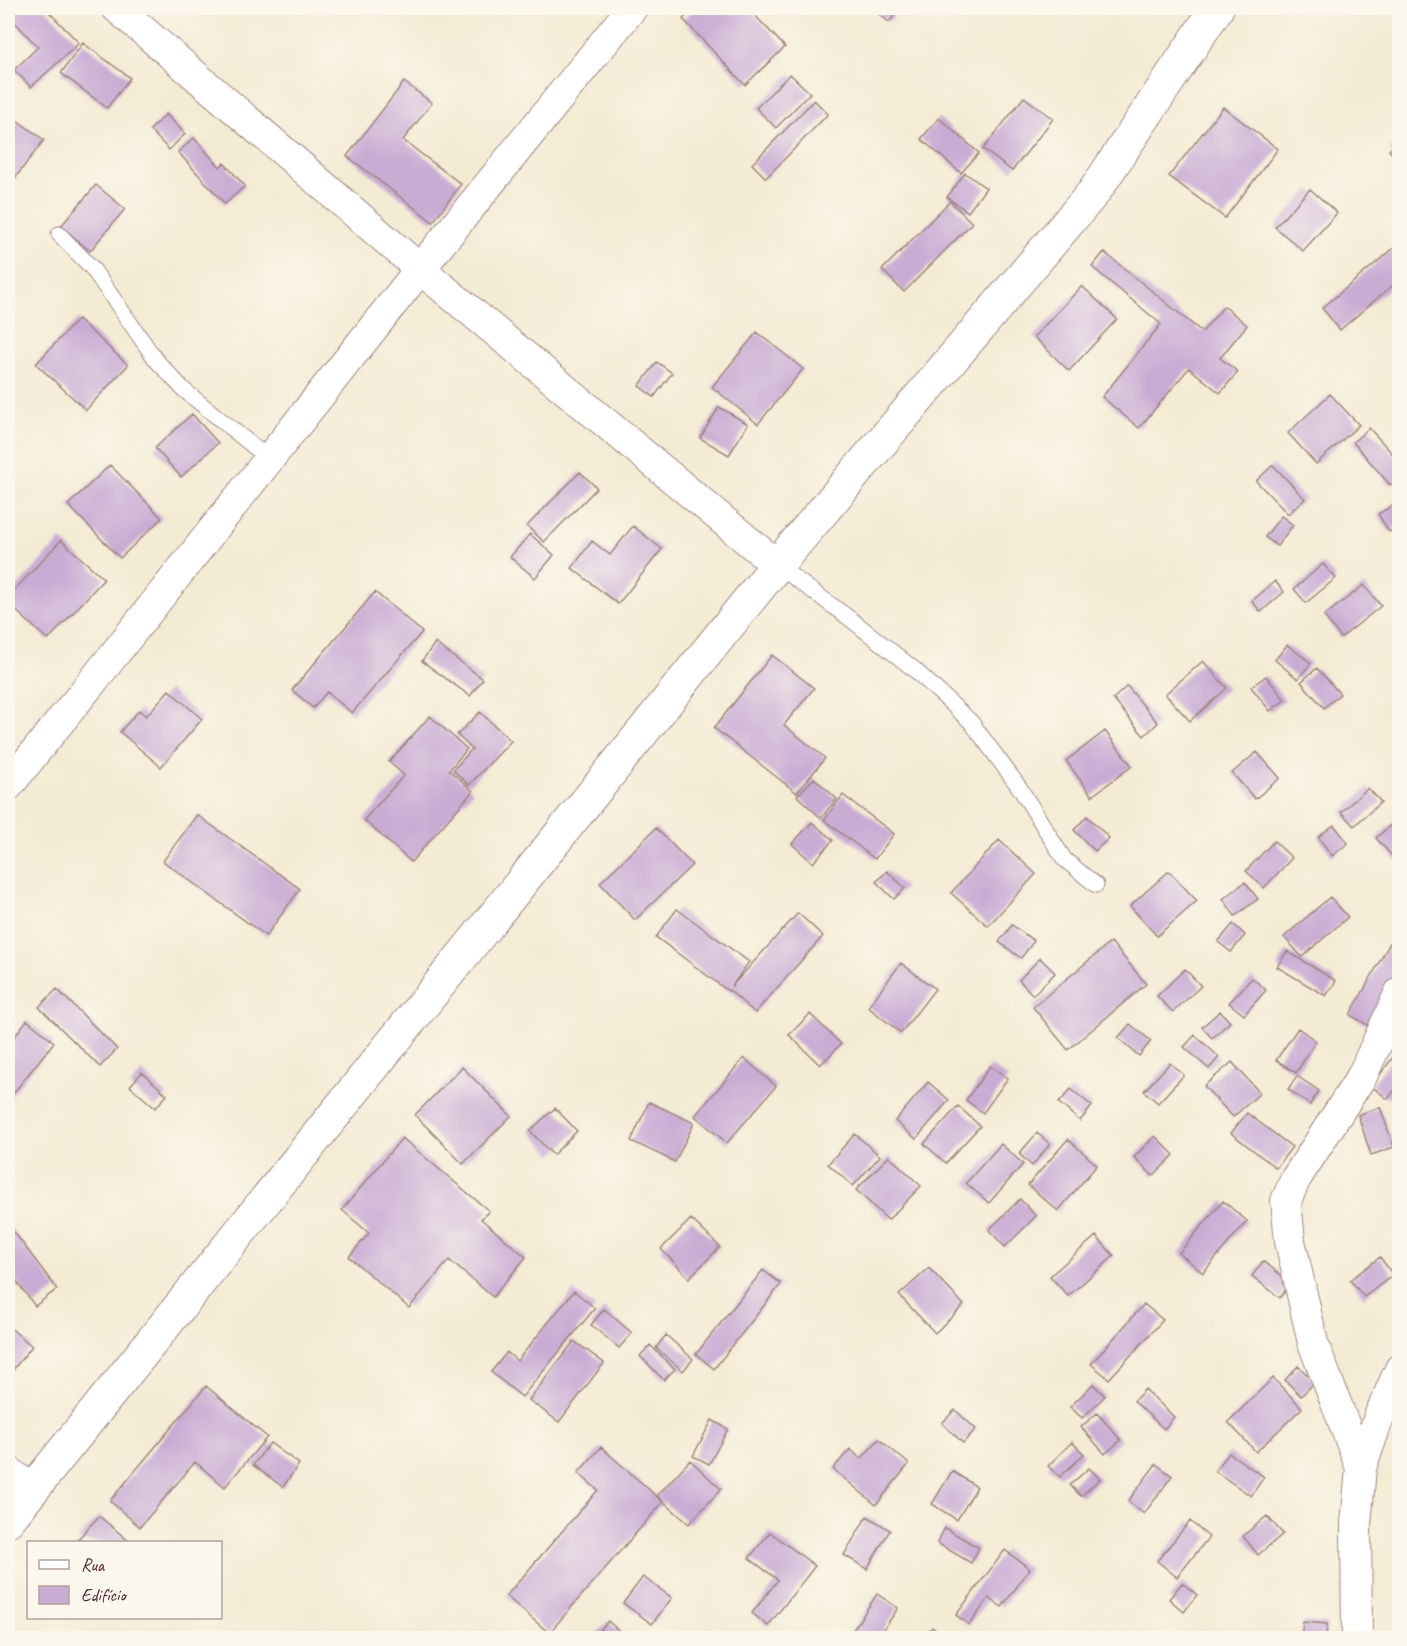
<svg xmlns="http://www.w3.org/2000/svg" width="1407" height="1646" font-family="Caveat,sans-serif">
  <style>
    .building { fill: #c9acd4 }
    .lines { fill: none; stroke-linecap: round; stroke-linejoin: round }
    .lane-casing { stroke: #9f8580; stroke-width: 17 }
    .street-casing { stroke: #9f8580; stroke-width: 32 }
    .secondary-casing { stroke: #9f8580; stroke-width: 35 }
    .lane { stroke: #fff; stroke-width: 15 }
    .street { stroke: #fff; stroke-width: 30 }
    .secondary { stroke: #fff; stroke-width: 33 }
  </style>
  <rect width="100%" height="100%" fill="#fbf7ec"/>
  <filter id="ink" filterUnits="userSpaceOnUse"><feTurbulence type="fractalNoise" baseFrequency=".0167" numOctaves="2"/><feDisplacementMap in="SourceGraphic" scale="12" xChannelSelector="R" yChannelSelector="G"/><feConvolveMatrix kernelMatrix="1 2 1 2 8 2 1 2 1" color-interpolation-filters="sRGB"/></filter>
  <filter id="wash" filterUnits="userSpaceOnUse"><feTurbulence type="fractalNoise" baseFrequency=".008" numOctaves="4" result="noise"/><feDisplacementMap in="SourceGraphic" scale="24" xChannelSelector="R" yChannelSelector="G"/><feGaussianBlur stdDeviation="1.35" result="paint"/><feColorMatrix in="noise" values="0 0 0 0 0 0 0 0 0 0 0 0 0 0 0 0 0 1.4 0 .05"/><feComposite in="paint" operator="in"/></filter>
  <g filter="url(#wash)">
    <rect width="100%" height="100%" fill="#f4ebd4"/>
    <g id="blocks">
      <!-- building -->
      <path class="building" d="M8,8h37l34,35 -48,44 -17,-17 24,-23 -30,-32z
        M695,8h53l37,39 -40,38 -62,-66z
        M876,8h25l-12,14 -15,-12z
        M83,43l47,35 -23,30 -46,-35z
        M790,74l20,19 -34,35 -20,-20z
        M404,82l28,21 -29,37 58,44 -28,38 -86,-66z
        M1024,97l29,22 -41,52 -29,-22z
        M814,100l14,14 -62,64 -14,-14z
        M1223,107l55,42 -53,69 -56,-42z
        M166,114l19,20 -16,16 -19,-20z
        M939,118l40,35 -18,20 -40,-34z
        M18,121l26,19 -32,42 -4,-3v-44z
        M194,138l26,29 4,-4 21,23 -20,18 -47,-52z
        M1400,141v22l-11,-13z
        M965,173l21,15 -18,24 -21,-15z
        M96,185l29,24 -35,42 -29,-25z
        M1310,189l27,24 -34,38 -28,-24z
        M950,201l22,22 -68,69 -22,-22z
        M1400,243v36l-60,51 -18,-22z
        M1104,252l98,80 22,-26 23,19 -27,33 18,14 -18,21 -31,-25 -50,60 -37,-31 59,-73 -69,-57z
        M1082,286l35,33 -48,52 -35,-34z
        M78,319l50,46 -42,45 -50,-46z
        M757,332l46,37 -45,55 -46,-37z
        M657,362l15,11 -18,24 -15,-11z
        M1330,394l29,31 -43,39 -28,-31z
        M719,407l29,17 -19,31 -29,-17z
        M192,414l26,29 -37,34 -26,-29z
        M1369,428l31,34v15l-10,8 -37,-43z
        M110,465l52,53 -42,40 -52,-53z
        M1273,465l32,34 -17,15 -32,-33z
        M580,472l17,16 -53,54 -17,-16z
        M1400,501v24l-11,7 -11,-18z
        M1281,516l12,9 -16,21 -12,-9z
        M633,526l29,23 -44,55 -46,-36 20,-27 18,14z
        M530,534l24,21 -19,23 -25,-21z
        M61,540l43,39 -56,61 -40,-37v-6z
        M1323,564l13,14 -30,25 -12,-14z
        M1275,581l9,11 -23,20 -9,-11z
        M1364,585l17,21 -40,32 -17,-22z
        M375,592l47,40 -70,81 -25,-21 -14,16 -21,-18z
        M435,643l48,36 -13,17 -48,-35z
        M1287,645l24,18 -13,16 -23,-19z
        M772,655l42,33 -30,37 41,33 -28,35 -83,-65z
        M1203,661l24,27 -37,33 -25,-27z
        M1317,668l23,26 -16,14 -23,-26z
        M1266,676l19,24 -15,11 -19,-24z
        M1127,686l31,37 -14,13 -31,-37z
        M169,690l33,29 -41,48 -41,-35 19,-22 7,6z
        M480,712l31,29 -42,44 -16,-15 19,-21 -15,-14z
        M430,716l37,33 -18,21 24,21 -62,71 -47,-42 40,-45 -15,-13z
        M1105,731l27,35 -40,30 -26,-35z
        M1257,752l23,26 -25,21 -23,-26z
        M814,778l23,21 -16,19 -24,-22z
        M1368,788l13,14 -27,24 -13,-14z
        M843,795l51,39 -19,25 -51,-39z
        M197,815l103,74 -34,47 -103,-75z
        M1087,816l22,22 -14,13 -21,-21z
        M1400,817v48l-24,-27z
        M812,822l21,18 -20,23 -21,-19z
        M1334,825l14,18 -16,13 -14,-19z
        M656,828l36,37 -57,55 -35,-37z
        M999,840l37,34 -48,52 -37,-33z
        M1274,841l18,17 -28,30 -18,-17z
        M887,871l18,17 -11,11 -18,-17z
        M1169,871l28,30 -40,35 -27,-30z
        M1245,882l13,17 -23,17 -12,-17z
        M1330,897l18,20 -46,40 -18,-20z
        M677,909l72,53 -18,25 67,-74 25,23 -68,77 -26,-23 -1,1 -72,-54z
        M1233,924l12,11 -14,17 -13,-10z
        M1012,925l22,16 -13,17 -22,-16z
        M1395,934l5,2v35l-31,55 -19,-11z
        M1111,942l35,42 -78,66 -35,-43z
        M1287,951l49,30 -10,15 -49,-29z
        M1040,958l15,15 -22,22 -14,-15z
        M901,963l34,26 -34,44 -33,-26z
        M1185,969l16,17 -28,26 -16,-16z
        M1252,978l14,12 -22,25 -15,-12z
        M57,989l60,60 -17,18 -61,-60z
        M1220,1011l10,11 -18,16 -10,-11z
        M810,1014l31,30 -21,21 -31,-30z
        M27,1020l27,22 -46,58v-55z
        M1130,1024l21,17 -12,15 -21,-18z
        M1298,1028l18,13 -20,32 -20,-13z
        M1195,1035l24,22 -10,12 -25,-22z
        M1394,1056l6,3v24l-12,16 -17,-13z
        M744,1058l32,28 -49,57 -32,-27z
        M1232,1062l28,31 -27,24 -29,-31z
        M1170,1063l14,12 -26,28 -14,-12z
        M990,1066l18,12 -25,35 -17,-13z
        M462,1067l49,49 -48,48 -48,-49z
        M142,1072l25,23 -12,13 -25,-22z
        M1297,1076l22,15 -9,14 -22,-16z
        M928,1082l21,18 -33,39 -21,-18z
        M1071,1089l21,17 -12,15 -21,-18z
        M649,1102l45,21 -19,39 -44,-21z
        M958,1106l22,20 -34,37 -22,-19z
        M1380,1107l14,40 -23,8 -13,-40z
        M555,1108l22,23 -24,24 -23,-24z
        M1247,1113l45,34 -16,21 -45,-35z
        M1037,1133l13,11 -18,22 -13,-12z
        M855,1134l25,22 -27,30 -25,-22z
        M1155,1136l19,19 -21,21 -19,-19z
        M402,1138l87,73 -8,8 45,38 -33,40 -44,-37 -40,48 -60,-51 20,-24 -27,-23z
        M1068,1139l29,26 -39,46 -30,-26z
        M1001,1144l22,20 -34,39 -23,-20z
        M889,1156l32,30 -33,34 -32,-30z
        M1020,1199l16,17 -31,31 -16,-17z
        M1223,1201l24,20 -44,52 -24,-20z
        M691,1219l29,28 -31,31 -28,-29z
        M8,1224l49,65 -22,17 -27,-36z
        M1096,1236l18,20 -46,40 -18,-20z
        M1380,1257l13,18 -29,22 -14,-17z
        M1263,1261l28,22 -11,15 -28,-22z
        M929,1268l35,37 -29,28 -36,-38z
        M763,1270l18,14 -67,85 -18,-15z
        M574,1291l21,17 -73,89 -31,-25 16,-20 10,9z
        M1144,1304l19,16 -54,59 -18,-15z
        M604,1309l28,24 -13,15 -28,-23z
        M8,1326l24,20 -24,30z
        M666,1335l27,24 -10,12 -27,-23z
        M574,1341l30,22 -45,59 -30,-22z
        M650,1345l25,24 -11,11 -24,-24z
        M1298,1366l17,16 -14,14 -16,-16z
        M1273,1378l29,30 -46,44 -28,-30z
        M1093,1384l12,12 -23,22 -12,-11z
        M206,1386l61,51 -42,50 -30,-25 -55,65 -30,-26z
        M1145,1389l29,28 -10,12 -30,-28z
        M955,1410l21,19 -13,14 -21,-20z
        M1097,1413l24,27 -16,14 -24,-27z
        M712,1420l16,9 -19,35 -16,-8z
        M879,1439l30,25 -33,41 -43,-36 17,-20 11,10z
        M1072,1442l12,12 -24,23 -12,-11z
        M270,1443l29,21 -16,23 -30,-22z
        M601,1447l62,55 -114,131 -43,-37 92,-106 -20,-17z
        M1229,1453l35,24 -13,19 -36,-25z
        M690,1460l31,29 -32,35 -32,-28z
        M1156,1464l16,12 -28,38 -16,-13z
        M1089,1468l11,11 -19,17 -11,-11z
        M952,1471l25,16 -20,33 -25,-16z
        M99,1516l31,26h-48l-4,-3z
        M867,1516l23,14 -23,39 -23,-14z
        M1267,1516l16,18 -25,21 -15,-19z
        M1190,1521l19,16 -32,40 -20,-16z
        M945,1528l34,20 -8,15 -34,-20z
        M770,1532l45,34 -47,60 -16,-13 26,-33 -29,-22z
        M1005,1550l25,19 -28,38 -13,-9 -20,27 -13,-10z
        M643,1577l29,21 -20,26 -29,-21z
        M1182,1583l15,12 -13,17 -15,-13z
        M877,1594l21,14 -20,30h-19l-8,-5z
        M608,1621l19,17h-34z
        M1303,1622l24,2 -1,14h-25z
        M932,1627l15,11h-25z"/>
    </g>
  </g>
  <g filter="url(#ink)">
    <use href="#blocks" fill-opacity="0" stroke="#9f8580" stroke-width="1.5"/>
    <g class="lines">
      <defs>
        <path id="lane" d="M59,234l33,34 64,92 28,30 85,69
          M777,565l76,56 62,49 56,52 48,65 45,72 32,26"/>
        <path id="street" d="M117,8l303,261 357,296
          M8,786l97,-120 315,-397 212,-261
          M1361,1468l-48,-125 -23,-102 -4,-40 9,-21 67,-104 38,-84
          M8,1471l24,18
          M1357,1638l-1,-114 5,-56 19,-54 20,-45"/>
        <path id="secondary" d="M8,1520l769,-955 317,-373 123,-184"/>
      </defs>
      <!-- lane casing -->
      <use href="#lane" class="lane-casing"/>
      <!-- street casing -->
      <use href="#street" class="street-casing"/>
      <!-- secondary casing -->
      <use href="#secondary" class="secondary-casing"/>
      <!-- lane -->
      <use href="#lane" class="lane"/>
      <!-- street -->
      <use href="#street" class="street"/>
      <!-- secondary -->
      <use href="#secondary" class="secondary"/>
    </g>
  </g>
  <!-- margin -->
  <rect width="1407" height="1646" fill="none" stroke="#fbf7ec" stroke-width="30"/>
  <!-- legend -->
  <rect x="27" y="1541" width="195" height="78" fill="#fbf7ec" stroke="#b4a19f" stroke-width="1.5"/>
  <rect x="39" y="1560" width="30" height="9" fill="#ffffff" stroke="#b4a19f" stroke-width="1.5"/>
  <text x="81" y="1571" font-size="18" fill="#4a1f2b">Rua</text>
  <rect x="39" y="1586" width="30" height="18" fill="#c9acd4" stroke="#b4a19f" stroke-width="1.5"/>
  <text x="81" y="1601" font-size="18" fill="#4a1f2b">Edifício</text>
</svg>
